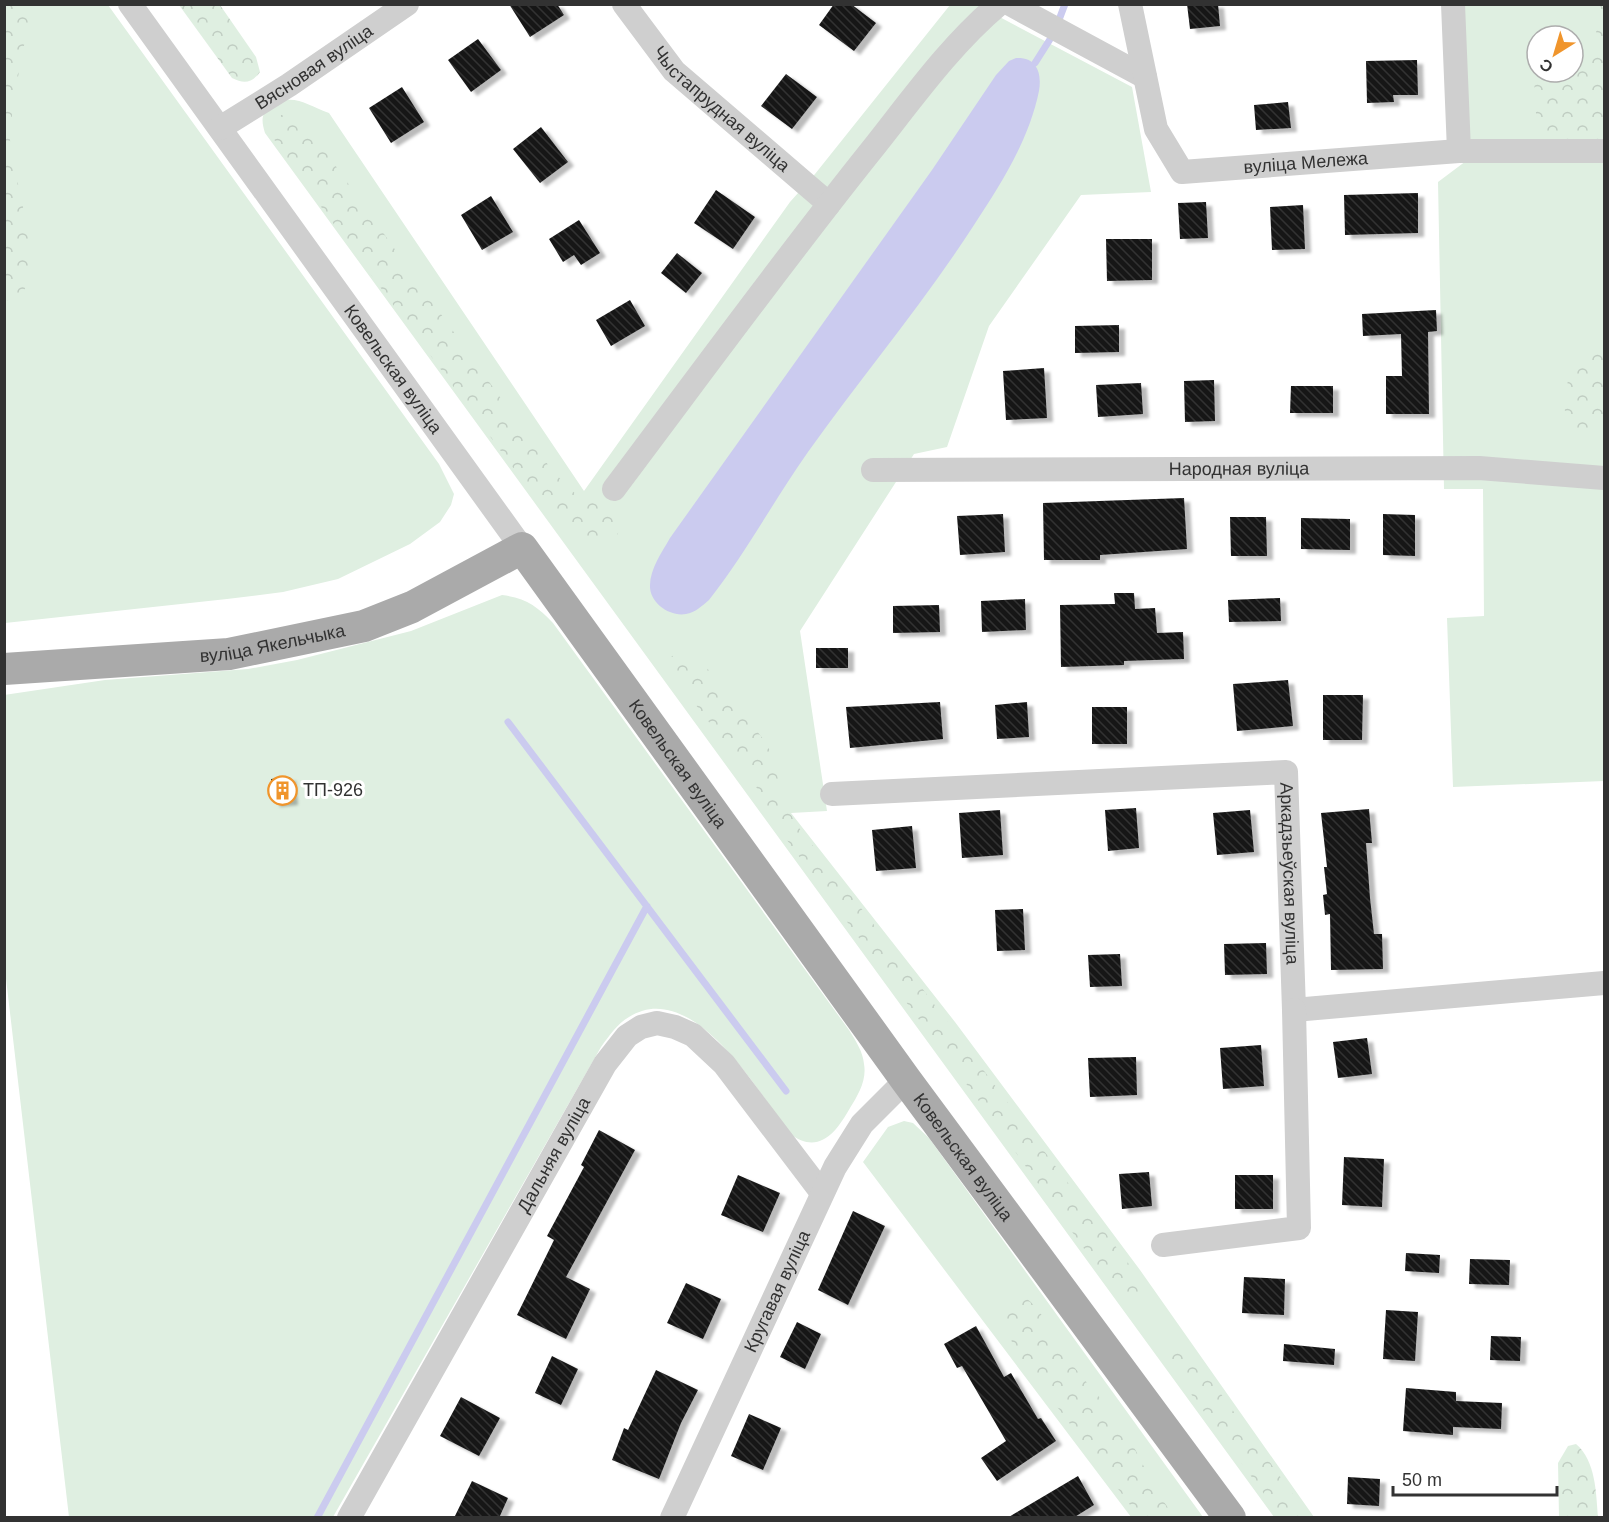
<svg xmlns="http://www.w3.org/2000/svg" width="1609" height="1522" font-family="Arial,sans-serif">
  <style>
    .grass { fill: #dfefe1; fill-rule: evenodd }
    .forest { fill: url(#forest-crowns) }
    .water { fill: #cbcbef }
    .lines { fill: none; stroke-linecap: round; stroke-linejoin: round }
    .stream { stroke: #cbcbef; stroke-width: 7 }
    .building { fill: url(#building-back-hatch); filter: url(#shadow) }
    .minor { stroke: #cfcfcf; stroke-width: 24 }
    .major { stroke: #aaa; stroke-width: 32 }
    .labels { text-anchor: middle; stroke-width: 6; stroke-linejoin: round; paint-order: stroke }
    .street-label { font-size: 18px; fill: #323232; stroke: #fff }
    .poi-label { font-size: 18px; fill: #323232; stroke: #fff; text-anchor: start }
  </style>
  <defs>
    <pattern id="forest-crowns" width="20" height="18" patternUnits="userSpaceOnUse" patternTransform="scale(1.5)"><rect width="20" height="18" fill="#dfefe1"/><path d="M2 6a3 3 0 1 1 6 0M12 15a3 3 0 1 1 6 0" fill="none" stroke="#c0cdc2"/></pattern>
    <pattern id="building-back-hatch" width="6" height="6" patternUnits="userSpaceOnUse" patternTransform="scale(1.5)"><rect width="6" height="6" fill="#191919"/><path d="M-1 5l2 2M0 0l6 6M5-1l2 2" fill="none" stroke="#323232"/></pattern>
    <filter id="shadow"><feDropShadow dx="6" dy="4" stdDeviation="1.5" flood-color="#0004"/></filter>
  </defs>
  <rect width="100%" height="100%" fill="#fff"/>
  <!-- grass -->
  <path class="grass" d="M4,5h104l331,459 15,30 -3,11 -11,17 -30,22 -72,35 -55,13 -56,7 -222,24z
    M950,5h27l155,82 19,105 -70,3 -92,131 -42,121 -33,7 -114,177 27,180 -36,2 164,209 185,248 174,247h-40l-1009,-1384c-3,-10 -5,-19 5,-26 21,-16 37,-2 59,6l255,378 206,-289 25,-28z
    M1464,5h140v776l-151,6 -6,-169 37,-2 -1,-127h-39l-6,-307 32,-24zM1537,36h36v36h-36z
    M502,595c24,3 35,11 51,28l296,407c7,11 14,22 15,34 3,16 -6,31 -14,44 -14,25 -32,48 -61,25 -30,-41 -97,-156 -160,-116 -12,7 -20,19 -28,30l-268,470h-264l-64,-547 -1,-275 101,-15 143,-11 49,-9 114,-29z
    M904,1121l9,2 16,15 274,379h-72l-268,-355 25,-35z"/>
  <!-- forest -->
  <path class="forest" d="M5,4l25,1v6c-6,42 -18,84 -20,127 -1,29 49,164 -6,163z
    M179,5h41l36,52 4,15c-8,11 -16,12 -28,6z
    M1597,5h7v135l-57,2 -10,-11 -3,-53 3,-16v10h36v-23l8,13 9,-2 6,-20z
    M281,115h11l16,12 243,342c10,10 19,22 31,29 20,11 38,6 36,36 -33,29 -63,-14 -84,-38l-254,-345c-6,-12 -11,-19 -6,-32z
    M1590,347l7,1 7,6v70l-3,6 -14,4c-6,-3 -13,-5 -17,-10 -14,-17 1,-68 20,-77z
    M681,654l19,8 14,13 49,64 9,15 11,45 13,25 99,128 242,323 5,14 -5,10 -12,1 -11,-9 -119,-168 -211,-287 -34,-60 -77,-101 -4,-14 3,-5z
    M1019,1294c22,11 29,34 41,53 18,29 44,52 62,80 20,30 30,64 54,90h-37l-124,-167 -11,-29v-11l9,-15z
    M1177,1349l13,4 6,6 113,158h-28l-106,-145 -4,-14z
    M1576,1444c20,17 20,49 22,73h-39l-1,-54 10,-17z"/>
  <!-- water -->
  <path class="water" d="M1016,58c21,-1 26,15 23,33 -10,49 -38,93 -65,134 -51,79 -112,151 -166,227 -34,48 -62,101 -99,148 -6,5 -14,13 -23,14 -17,3 -37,-12 -36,-29 0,-16 12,-33 20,-47l262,-368 64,-95 13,-14z"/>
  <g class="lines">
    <!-- stream -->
    <path class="stream" d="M1035,63l19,-30 11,-29
      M508,722l278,369
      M317,1518l330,-612"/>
  </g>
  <!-- building -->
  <path class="building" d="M509,4h48l7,11 -34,22z
    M834,4h17l25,19 -22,28 -35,-26z
    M1187,4h31l2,22 -30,3z
    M478,39l23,31 -30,22 -23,-32z
    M1417,60l1,35h-25l1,7 -27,1 -1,-42z
    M786,74l31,23 -25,32 -31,-23z
    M402,87l22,35 -33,21 -22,-35z
    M1288,102l3,26 -35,2 -2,-25z
    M541,127l27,35 -28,21 -27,-34z
    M716,190l39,27 -22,32 -39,-26z
    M1418,193v40l-73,2 -1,-40z
    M491,196l22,36 -31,18 -21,-35z
    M1206,202l2,36 -28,1 -2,-36z
    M1303,205l2,44 -33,1 -2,-43z
    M579,220l21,33 -19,12 -7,-10 -11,7 -14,-23z
    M1106,239h46v41l-45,1z
    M677,253l25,20 -16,20 -25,-20z
    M630,300l15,26 -34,20 -15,-26z
    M1436,310l1,21 -9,1 1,82h-43v-38h16l-1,-42 -38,2 -1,-22z
    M1119,325v27l-44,1v-27z
    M1044,368l3,50 -41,2 -3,-49z
    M1214,380l1,41 -30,1 -1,-41z
    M1141,383l2,31 -45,3 -2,-32z
    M1291,386h42v27h-43z
    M1184,498l3,51 -87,6v5h-56l-1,-57z
    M1003,514l2,38 -45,3 -3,-39z
    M1383,514l32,1v41l-32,-1z
    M1230,517h36l1,39h-36z
    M1301,518l49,1v31l-49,-1z
    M1114,593h20l1,16 20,-1 2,25 26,-1 1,27 -60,2v4l-63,2 -1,-62 55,-1z
    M1280,598l1,23 -52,1 -1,-22z
    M1025,599l1,31 -44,2 -1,-31z
    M939,605l1,27 -47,1v-27z
    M816,648h32v20h-32z
    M1288,680l5,46 -56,5 -4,-47z
    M1323,695h40l-1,45h-39z
    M940,702l3,37 -93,9 -4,-41z
    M1027,702l2,35 -32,2 -2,-34z
    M1092,707h35v37h-35z
    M290,777l2,24 -18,2 -3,-24z
    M1136,808l3,40 -31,3 -3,-41z
    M1369,809l3,34h-6l4,55 4,36h8l1,35 -52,1 -1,-56 -5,1 -2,-20 4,-1 -3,-27h3l-6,-54z
    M1000,810l3,45 -41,3 -3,-45z
    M1250,810l4,42 -37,3 -4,-42z
    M912,826l4,42 -40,3 -4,-41z
    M1023,909l2,41 -28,1 -2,-41z
    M1266,943l1,31 -42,1 -1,-31z
    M1120,954l2,32 -32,1 -2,-32z
    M1367,1038l5,36 -34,4 -5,-36z
    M1261,1045l3,41 -41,3 -3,-41z
    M1136,1057l1,38 -47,2 -2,-39z
    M599,1130l36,20 -69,127 24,12 -24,50 -49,-24 37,-75 -7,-4 37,-69 -3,-2z
    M1344,1157l40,2 -2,48 -40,-2z
    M1149,1172l3,34 -30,3 -3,-35z
    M738,1175l42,18 -17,39 -42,-17z
    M1235,1175h38v34h-38z
    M853,1211l32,15 -37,79 -30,-15z
    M1406,1253l34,2 -1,18 -34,-2z
    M1470,1259l40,1 -1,25 -40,-1z
    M1244,1277l41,2 -1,36 -42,-2z
    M686,1283l35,16 -18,40 -36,-16z
    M1386,1310l32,2 -3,49 -32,-2z
    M797,1322l24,12 -16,35 -25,-12z
    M976,1326l28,51 7,-4 27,46 3,-1 15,23 -59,40 -16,-23 25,-17 -44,-75 -5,2 -13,-24z
    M1491,1336l30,1 -1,24 -30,-1z
    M1284,1344l51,5 -1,16 -51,-4z
    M552,1356l26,13 -17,36 -26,-12z
    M656,1370l42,20 -17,33 -22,56 -47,-19 12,-32 4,2z
    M1406,1388l50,4v9l46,2 -1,26 -48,-2v8l-50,-4z
    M461,1397l39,21 -21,38 -39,-20z
    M749,1414l32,14 -18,42 -32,-14z
    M1078,1476l16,29 -21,13h-66z
    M1348,1477l32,2 -1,27 -32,-2z
    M472,1481l36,17 -9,20h-45z"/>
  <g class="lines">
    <!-- minor -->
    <g class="minor">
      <path id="s1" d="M130,4l392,544"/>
      <path id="s2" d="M624,4l50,67 155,133"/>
      <path d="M1010,4l135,73"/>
      <path id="s3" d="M1130,4l26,125 26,43 277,-21h145"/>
      <path d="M1453,4l6,147"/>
      <path id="s4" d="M220,128l69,-43 118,-81"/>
      <path id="s5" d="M873,470l606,-2 125,10"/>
      <path d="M614,489c85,-113 168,-227 256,-337 40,-50 79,-106 129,-148"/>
      <path id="s6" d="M832,794l454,-22 8,238 310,-27"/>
      <path d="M1163,1245l136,-17 -5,-218"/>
      <path id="s7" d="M349,1518l256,-454 22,-28 14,-9 16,-4 18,4 18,8 31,29 98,129"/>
      <path id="s8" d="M672,1518l163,-351 27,-43 44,-44"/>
    </g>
    <!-- major -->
    <path class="major" id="s9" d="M4,669l225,-15 135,-28 48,-19 110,-59 384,532 324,438"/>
  </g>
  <!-- icons -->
  <defs>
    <symbol id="building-ring" viewBox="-11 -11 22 22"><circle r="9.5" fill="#fff" stroke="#f0952c" stroke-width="1.5"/><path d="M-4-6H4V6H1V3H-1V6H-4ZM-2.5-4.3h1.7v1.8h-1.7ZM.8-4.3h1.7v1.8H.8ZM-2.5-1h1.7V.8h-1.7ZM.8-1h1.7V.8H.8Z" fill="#f0952c"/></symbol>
  </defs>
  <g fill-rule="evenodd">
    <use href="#building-ring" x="266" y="774" width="33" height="33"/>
  </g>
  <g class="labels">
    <!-- street labels -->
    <g class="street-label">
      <text dy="6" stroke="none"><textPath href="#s4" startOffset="112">Вясновая вуліца</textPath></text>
      <text dy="6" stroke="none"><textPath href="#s2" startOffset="144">Чыстапрудная вуліца</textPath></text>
      <text dy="6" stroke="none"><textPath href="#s3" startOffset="302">вуліца Мележа</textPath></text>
      <text dy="6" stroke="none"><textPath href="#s1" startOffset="450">Ковельская вуліца</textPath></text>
      <text dy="6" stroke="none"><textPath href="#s5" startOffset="366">Народная вуліца</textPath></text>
      <text dy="6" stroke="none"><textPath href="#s9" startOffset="270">вуліца Якельчыка</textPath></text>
      <text dy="6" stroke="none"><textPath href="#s9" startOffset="806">Ковельская вуліца</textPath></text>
      <text dy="6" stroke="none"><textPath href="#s6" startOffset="556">Аркадзьеўская вуліца</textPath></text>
      <text dy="6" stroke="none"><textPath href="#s7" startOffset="417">Дальняя вуліца</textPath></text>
      <text dy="6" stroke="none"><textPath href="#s9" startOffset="1292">Ковельская вуліца</textPath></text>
      <text dy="6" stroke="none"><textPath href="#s8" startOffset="250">Кругавая вуліца</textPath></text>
    </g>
    <!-- poi labels -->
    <g class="poi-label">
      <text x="303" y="796">ТП-926</text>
    </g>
  </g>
  <!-- border -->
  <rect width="1609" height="1522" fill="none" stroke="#323232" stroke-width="12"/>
  <!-- north arrow -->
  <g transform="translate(1555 54) rotate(217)"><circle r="28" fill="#ffffff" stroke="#adadad" stroke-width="1.5"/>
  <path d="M0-4.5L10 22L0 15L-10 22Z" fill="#f0952c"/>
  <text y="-9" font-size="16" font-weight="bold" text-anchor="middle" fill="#323232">С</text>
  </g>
  <!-- scale -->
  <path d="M1393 1486v9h164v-9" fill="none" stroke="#323232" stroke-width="3"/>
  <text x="1402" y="1486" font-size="18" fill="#323232" stroke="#ffffff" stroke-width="4.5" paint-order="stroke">50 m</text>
</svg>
